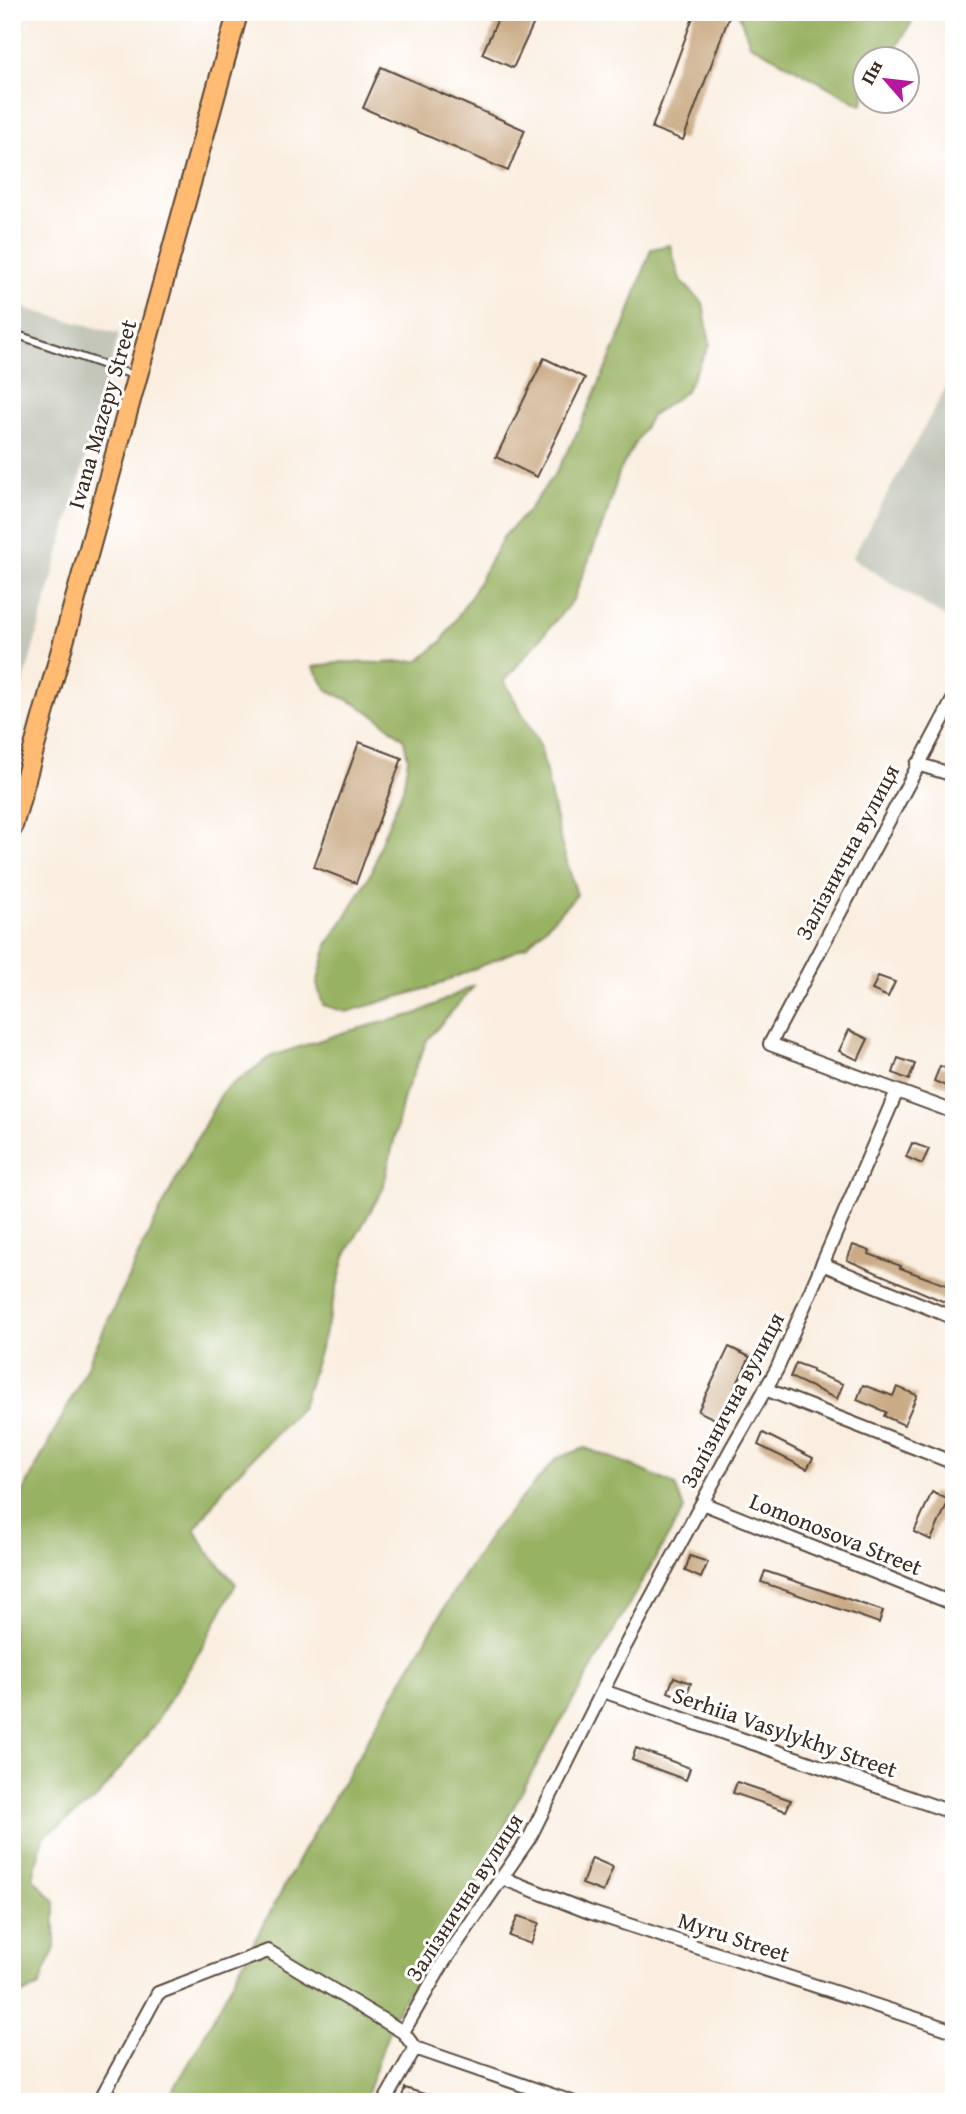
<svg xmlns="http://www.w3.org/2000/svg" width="966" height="2114" font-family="'Gentium Book Plus',serif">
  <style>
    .industrial { fill: #c3c6b9 }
    .forest { fill: #98b263; stroke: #6a6e40; stroke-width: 2 }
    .building { fill: #cbab86 }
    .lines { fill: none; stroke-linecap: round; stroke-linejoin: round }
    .service-casing { stroke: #58473b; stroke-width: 10 }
    .minor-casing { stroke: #58473b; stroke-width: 16 }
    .primary-casing { stroke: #58473b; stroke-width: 23 }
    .service { stroke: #fff; stroke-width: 6 }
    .minor { stroke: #fff; stroke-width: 12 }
    .primary { stroke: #ffbb71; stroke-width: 19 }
    .labels { text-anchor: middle; stroke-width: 6; stroke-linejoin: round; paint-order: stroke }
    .street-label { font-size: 23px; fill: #3b2a1e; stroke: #fff }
  </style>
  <rect width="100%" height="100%" fill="#fff"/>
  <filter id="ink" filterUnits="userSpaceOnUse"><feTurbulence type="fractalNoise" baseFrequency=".0143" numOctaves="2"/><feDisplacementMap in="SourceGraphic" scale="14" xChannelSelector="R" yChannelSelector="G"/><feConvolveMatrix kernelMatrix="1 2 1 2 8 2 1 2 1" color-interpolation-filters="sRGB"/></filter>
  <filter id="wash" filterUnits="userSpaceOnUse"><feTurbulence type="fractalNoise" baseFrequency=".00686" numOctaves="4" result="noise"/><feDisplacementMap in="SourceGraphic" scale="28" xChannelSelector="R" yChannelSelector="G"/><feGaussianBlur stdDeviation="1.57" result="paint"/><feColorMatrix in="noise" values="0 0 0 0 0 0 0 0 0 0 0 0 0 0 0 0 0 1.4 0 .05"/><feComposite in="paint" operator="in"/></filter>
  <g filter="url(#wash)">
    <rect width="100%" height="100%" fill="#faeee0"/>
    <!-- industrial -->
    <path class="industrial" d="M12,305l107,29 -107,392z
      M954,373v250l-102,-65z"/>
    <!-- forest -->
    <path class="forest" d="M738,12h180l-29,47 -25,1v40l-3,5 -111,-61z
      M670,245l10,35 23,23 7,41 -25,48 -34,24 -31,54 -14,46 -33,84 -69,81 36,64 21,98 16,52 -50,51 -95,41 -86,25 -23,-7 -6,-21 10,-39 23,-35 23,-41 9,-30 21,-50 5,-30 -4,-20 -27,-22 -23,-14 -27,-13 -14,-23 30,-5 38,1 38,-2 23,-20 30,-47 32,-58 23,-24 30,-41 22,-42 46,-104 26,-76z
      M475,985l-48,55 -23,56 -21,93 -38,67 -17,66 -26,85 -74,76 -33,46 12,22 29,33 -34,64 -52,83 -55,69 -52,37 -10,41 22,24v46l-16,38 -27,13v-486l62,-119 64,-138 47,-95 38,-70 49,-35 73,-24 71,-18z
      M585,1448l46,17 44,20 9,24 -140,242 -32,59 -34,72 -83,131 -31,89h-198l22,-37 114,-212 155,-267 35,-54 65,-74z"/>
    <g id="blocks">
      <!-- building -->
      <path class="building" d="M501,12h38l-26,56 -31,-14z
        M695,12h22l12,5 -46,123 -31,-12z
        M381,67l144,63 -17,41 -145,-63z
        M544,358l41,20 -48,99 -41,-20z
        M359,742l43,16 -46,125 -42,-16z
        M878,976l17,6 -7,15 -16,-7z
        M849,1030l19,9 -10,21 -19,-9z
        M898,1058l17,6 -6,16 -16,-7z
        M940,1066l14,5v10l-3,7 -17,-7z
        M912,1143l17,6 -7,15 -16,-7z
        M853,1245l17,6 -1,3 32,12 -1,2 54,20v18l-107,-46z
        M729,1347l21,10 -31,64 -21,-10z
        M796,1363l17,6 -1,3 31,12 -6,15 -47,-22z
        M863,1385l30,11 4,-9 20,8 -13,30 -20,-9 2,-4 -29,-12z
        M763,1433l50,25 -6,11 -49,-24z
        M932,1492l17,8 -18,40 -17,-8z
        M690,1556l18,6 -7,16 -16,-7z
        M765,1571l118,40 -4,12 -118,-41z
        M674,1677l17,6 -6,16 -17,-7z
        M636,1748l54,20 -4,12 -54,-20z
        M737,1782l54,18 -5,11 -53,-18z
        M592,1858l21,9 -10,25 -21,-8z
        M518,1916l21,7 -8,21 -22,-8z
        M405,2088l35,11 -1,3h-31l-7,-3z"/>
    </g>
  </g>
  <g filter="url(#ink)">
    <use href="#blocks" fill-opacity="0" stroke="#58473b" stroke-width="2"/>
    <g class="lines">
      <defs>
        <path id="service" d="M12,333l121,42"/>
        <path id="minor" d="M917,764l37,11
          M897,1091l57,21
          M822,1264l132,54
          M765,1389l189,74
          M702,1503l252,101
          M603,1691l351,122
          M502,1878l87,34 365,119
          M415,2048l157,54
          M99,2102l59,-109 110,-42 135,81
          M384,2102l31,-54 -12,-16 40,-69 87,-126 93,-187 107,-199 47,-82 120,-278 -127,-47 184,-346"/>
        <path id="primary" d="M12,828l226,-816"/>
      </defs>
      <!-- service casing -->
      <use href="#service" class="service-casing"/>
      <!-- minor casing -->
      <use href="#minor" class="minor-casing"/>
      <!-- primary casing -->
      <use href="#primary" class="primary-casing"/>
      <!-- service -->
      <use href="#service" class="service"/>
      <!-- minor -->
      <use href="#minor" class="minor"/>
      <!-- primary -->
      <use href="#primary" class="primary"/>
    </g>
  </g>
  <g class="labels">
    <!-- street labels -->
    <g class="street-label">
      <text transform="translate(102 414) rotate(-74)" y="8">Ivana Mazepy Street</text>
      <text transform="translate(847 852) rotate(-62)" y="8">Залізнична вулиця</text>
      <text transform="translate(732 1400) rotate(-62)" y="8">Залізнична вулиця</text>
      <text transform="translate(836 1534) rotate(22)" y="8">Lomonosova Street</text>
      <text transform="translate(785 1732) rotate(19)" y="8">Serhiia Vasylykhy Street</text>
      <text transform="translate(464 1897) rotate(-57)" y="8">Залізнична вулиця</text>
      <text transform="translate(734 1937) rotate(18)" y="8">Myru Street</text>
    </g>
  </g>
  <!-- margin -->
  <rect width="966" height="2114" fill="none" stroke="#fff" stroke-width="42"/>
  <!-- north arrow -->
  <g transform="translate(886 80) rotate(298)"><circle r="33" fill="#ffffff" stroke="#b1aaa5" stroke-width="2"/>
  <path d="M0-5L12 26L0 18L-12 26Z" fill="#b5179e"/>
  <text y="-10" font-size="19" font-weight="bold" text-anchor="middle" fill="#3b2a1e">Пн</text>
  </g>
</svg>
